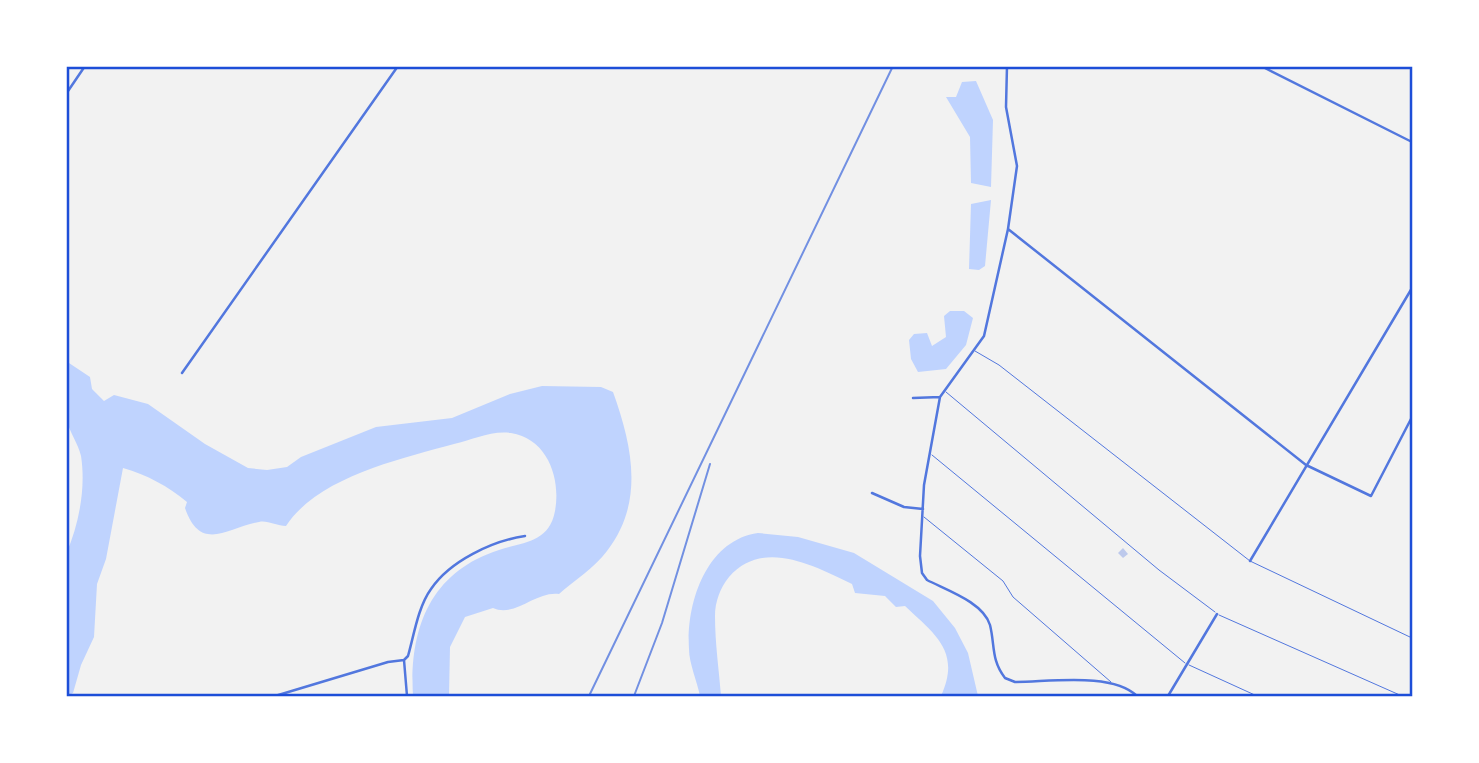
<svg xmlns="http://www.w3.org/2000/svg" width="1479" height="763" font-family="'DM Sans',sans-serif">
  <style>
    .water { fill: #bfd3fe }
    .building { fill: #bdc9ec }
    .lines { fill: none; stroke-linecap: round; stroke-linejoin: round }
    .service { stroke: #5277de; stroke-width: 1 }
    .minor { stroke: #5277de; stroke-width: 2.5 }
    .rail { stroke: #7290e2; stroke-width: 2 }
    .neatline { fill: none; stroke: #1d4ed8; stroke-width: 2.5 }
  </style>
  <rect width="100%" height="100%" fill="#f2f2f2"/>
  <!-- water -->
  <path class="water" d="M976,81l17,39 -2,67 -20,-4 -1,-46 -24,-40h10l6,-15z
    M991,200l-6,66 -6,4 -10,-1 2,-65z
    M950,311h14l9,7 -7,27 -20,24 -28,3 -7,-13 -2,-19 5,-6 13,-1 5,13 14,-9 -2,-21z
    M66,361l24,16 2,12 12,12 10,-6 34,9 57,40 43,24 19,2 20,-3 14,-10 75,-30 76,-9 58,-24 32,-8 59,1 12,5c19,53 32,110 -6,159 -13,17 -32,29 -48,43 -24,-3 -44,24 -66,14l-28,9 -15,30 -1,49h-36c-4,-67 17,-124 86,-146 24,-8 50,-7 56,-39 6,-32 -7,-72 -44,-78 -19,-3 -39,7 -57,11 -54,15 -136,33 -168,82 -9,0 -19,-6 -27,-4 -31,5 -58,32 -74,-14l2,-6c-19,-16 -40,-27 -64,-34l-17,91 -9,25 -3,53 -13,28 -8,28 -6,3v-144c12,-29 19,-64 14,-96 -3,-13 -11,-23 -14,-35 -5,-17 -1,-43 -1,-60z
    M758,533l40,4 56,16 79,48 22,27 13,25 10,43h-37c20,-44 -5,-61 -36,-90l-9,1 -11,-11 -30,-3 -3,-9c-38,-18 -89,-46 -123,-7 -9,11 -14,25 -14,39 0,27 4,54 6,80h-21c-3,-15 -11,-33 -11,-47 -3,-47 18,-109 69,-116z"/>
  <!-- building -->
  <path class="building" d="M1123,548l5,6 -5,4 -5,-5z"/>
  <g class="lines">
    <!-- service -->
    <path class="service" d="M975,351l24,14 251,196 162,77
      M946,392l213,178 56,42
      M932,455l253,208
      M924,517l79,64 10,16 98,85
      M1219,615l183,81
      M1189,665l68,31"/>
    <!-- minor -->
    <path class="minor" d="M1007,66l-1,41 11,59 -9,63 -24,107 -44,61 -16,88 -4,71 2,17 5,7c19,10 56,22 63,45 5,20 1,35 15,53l10,4c34,0 97,-10 122,14
      M1261,66l151,76
      M66,94l19,-28
      M1008,229l298,236 65,31 41,-79
      M182,373l216,-307
      M913,398l27,-1
      M872,493l32,14 19,2
      M1250,561l162,-273
      M275,696l113,-34 16,-2
      M407,696l-3,-36 4,-4c6,-21 10,-49 23,-67 19,-28 61,-48 94,-53
      M1168,696l49,-82"/>
    <!-- rail -->
    <path class="rail" d="M589,696l304,-630
      M634,696l28,-73 48,-159"/>
  </g>
  <!-- border -->
  <rect width="1479" height="763" fill="none" stroke="#ffffff" stroke-width="136"/>
  <rect x="68" y="68" width="1343" height="627" class="neatline"/>
</svg>
